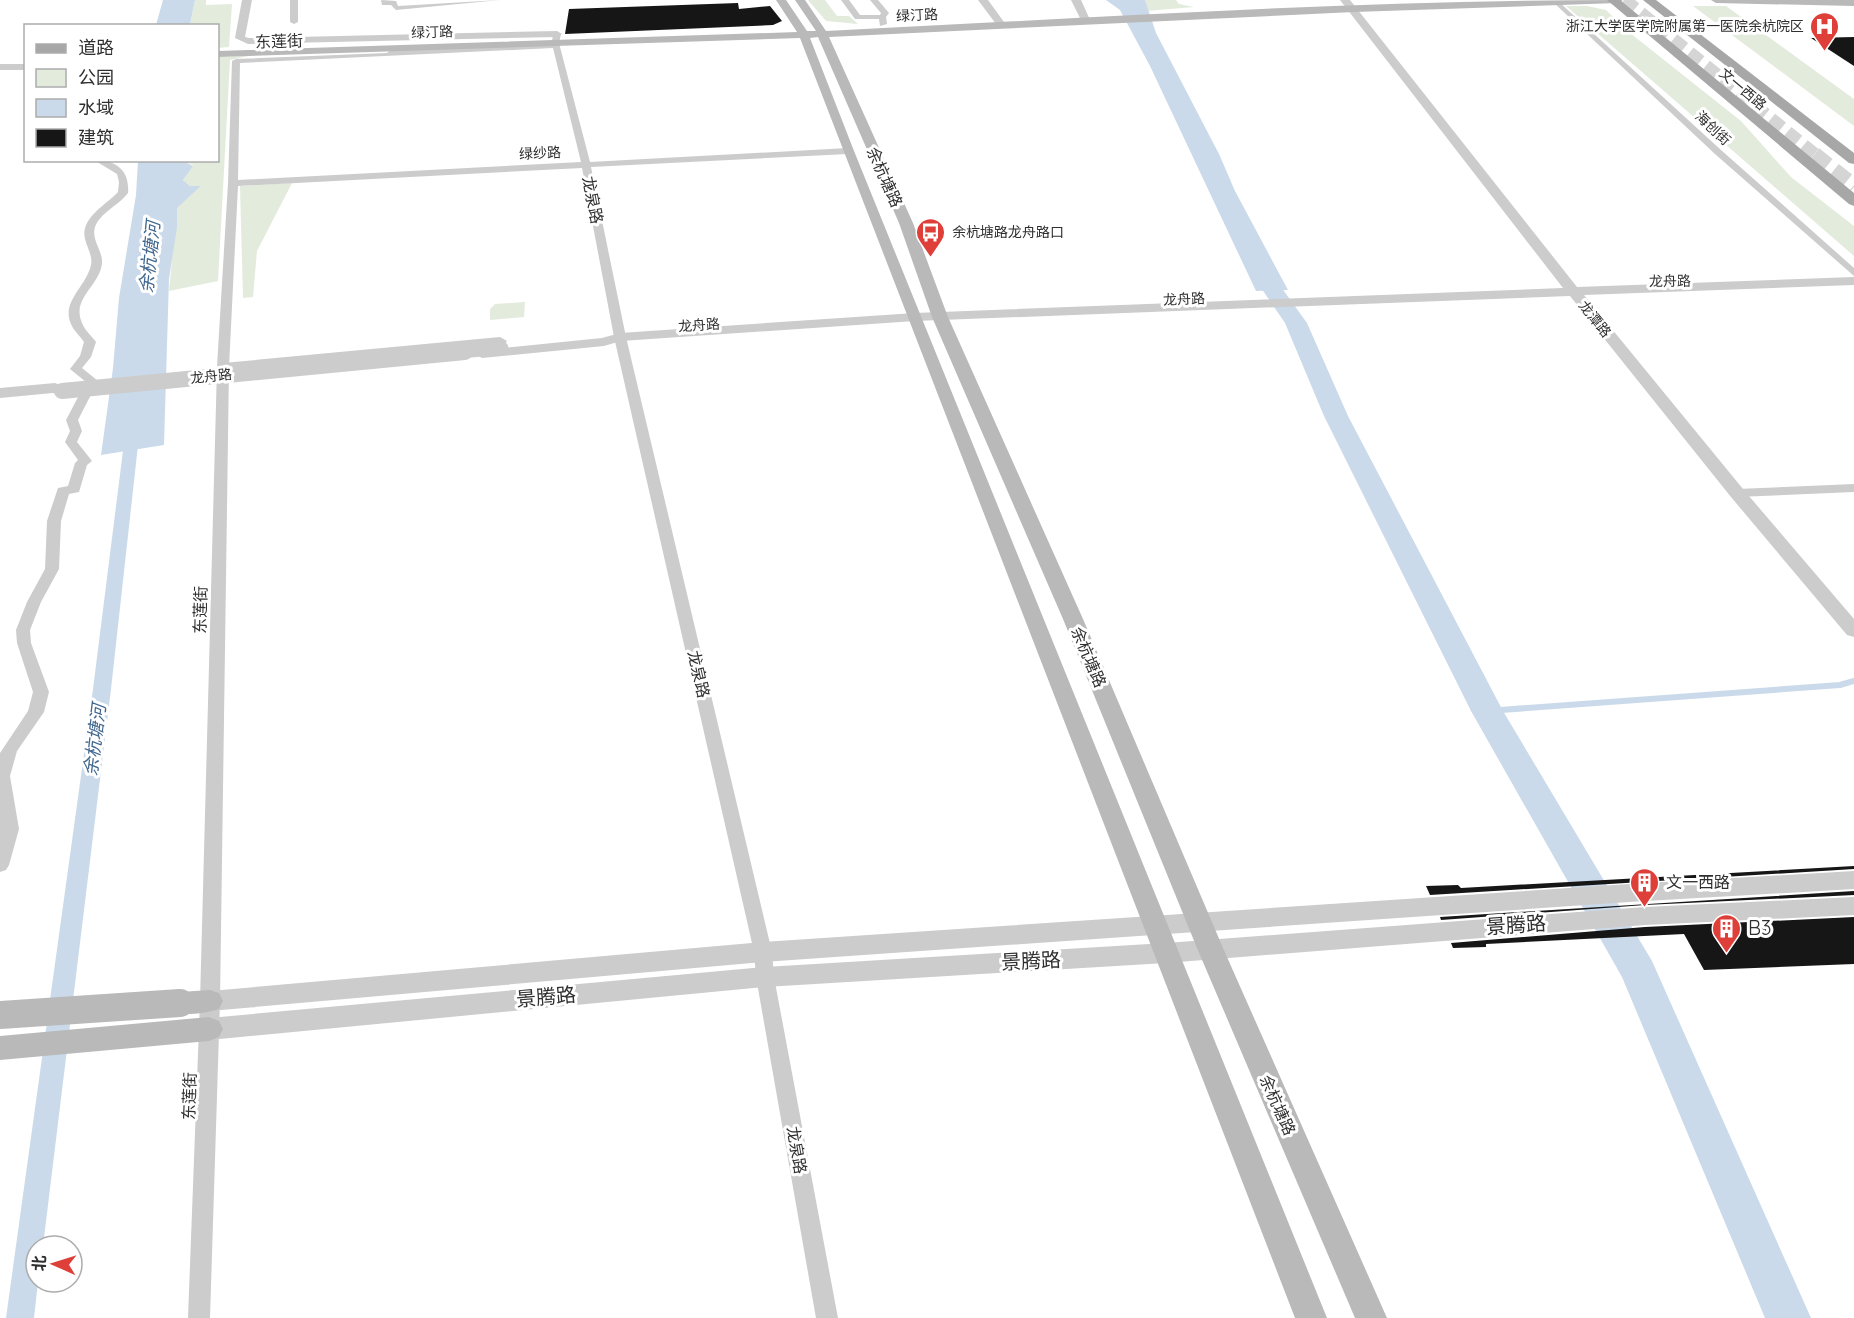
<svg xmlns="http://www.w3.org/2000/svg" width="1854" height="1318" font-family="Quicksand,'Noto Sans SC',sans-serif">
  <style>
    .green { fill: #e3ebdd }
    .water { fill: #cadaea }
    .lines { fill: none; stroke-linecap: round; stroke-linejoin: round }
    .stream { stroke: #cadaea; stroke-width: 6 }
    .canal { fill: #cadaea; fill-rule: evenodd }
    .river { fill: #cadaea; fill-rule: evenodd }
    .building { fill: #161616 }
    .trunk-tunnel-far1 { stroke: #d5d5d5; stroke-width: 14; stroke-dasharray: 14 7; stroke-linecap: butt }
    .trunk-tunnel { stroke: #d5d5d5; stroke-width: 17; stroke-dasharray: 17 8; stroke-linecap: butt }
    .minor { fill: #ccc; fill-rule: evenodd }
    .tertiary { fill: #ccc; fill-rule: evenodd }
    .secondary { fill: #b9b9b9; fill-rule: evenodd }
    .primary { fill: #a7a7a7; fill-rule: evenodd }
    .tertiary-bridge-far1 { stroke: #ccc; stroke-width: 13 }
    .tertiary-bridge { stroke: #ccc; stroke-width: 16 }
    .secondary-bridge { stroke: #b9b9b9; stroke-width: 28 }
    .labels { text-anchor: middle; stroke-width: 6; stroke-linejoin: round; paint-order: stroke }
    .far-street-label { font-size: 14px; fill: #2f2f2f; stroke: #fff }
    .far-poi-label { font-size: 14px; fill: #2f2f2f; stroke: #fff; text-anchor: end }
    .street-label { font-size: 16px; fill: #2f2f2f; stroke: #fff }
    .poi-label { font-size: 16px; fill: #2f2f2f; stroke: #fff; text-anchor: start }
    .water-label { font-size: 18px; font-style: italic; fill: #40678e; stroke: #fff }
    .near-street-label { font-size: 20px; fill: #2f2f2f; stroke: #fff }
    .near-poi-label { font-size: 20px; fill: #2f2f2f; stroke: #fff; text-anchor: start }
  </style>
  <rect width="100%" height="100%" fill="#fff"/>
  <!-- green -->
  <path class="green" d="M195,0h11v5l26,-1 -3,43 -11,1v-22h-28z
    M808,0h17l12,16h12l9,8 -32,-3z
    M1145,0h31l3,4 15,3 -47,4z
    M1566,6h21l19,4 24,23 111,88 50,56 63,49v30z
    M1693,6h33l128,93v27z
    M248,56l-18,4 -12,221 -49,10 8,-84 23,-20 -10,-1 -7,-6 10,-15 -6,-2 2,-2 29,-1v-103z
    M292,183l-35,68 -4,46 -10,1 -3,-112z
    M525,302l-1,15 -34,3v-11l5,-5z"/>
  <!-- water -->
  <path class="water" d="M163,0h32l-5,25h-34z
    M1106,0h39l11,33 63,121 16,37 53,99 -32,1 -106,-225 -30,-56z
    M138,161h51l-2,2 6,3 -10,14 7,6h11l-24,22v19l-8,52 -5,166 -63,10 12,-87 6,-70 17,-103z"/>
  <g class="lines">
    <!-- stream -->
    <path class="stream" d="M1487,711l353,-26 14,-4"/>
    <!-- canal -->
    <path class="canal" d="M133,423l7,4 -29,262 -68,557h-7v36h2l-4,36h-28l87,-629 33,-262z"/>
    <!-- river -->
    <path class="river" d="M1253,250l7,2 11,21 36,50 41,93 155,295 149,250 159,357h-46l-143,-341 -151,-266 -147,-295 -39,-93 -34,-50 -8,-17 3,-4z"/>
  </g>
  <!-- building -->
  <path class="building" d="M738,3l1,6 31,-3 12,15 -9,4 -208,9 4,-25z
    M1854,37v29l-43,-28z
    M1854,866v3l-424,26 -4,-9 32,-1 3,3z
    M1854,891v4l-209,10 -204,15 -1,-3z
    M1854,917v47l-150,6 -20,-36 -198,10v3l-33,1 -2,-5 194,-16z"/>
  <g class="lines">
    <!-- trunk-tunnel-far1 -->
    <path class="trunk-tunnel-far1" d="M1624,0l192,156"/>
    <!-- trunk-tunnel -->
    <path class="trunk-tunnel" d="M1814,155l40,32"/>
    <!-- minor -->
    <path class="minor" d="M290,0h8v22l-4,2 -4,-2z
      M381,0l15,1 2,5 102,-6 -104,10 -5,-5h-9z
      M841,0h8l11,15h20l1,-2 -11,-13h8l11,13 -3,4 1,7 -7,2 -1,-7h-24z
      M1554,1h4l163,149 133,118v8l-139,-122 -161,-151z
      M554,32l7,2 -2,9 31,119 258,-14 4,3 -4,3 -257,13 35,170 146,615 2,25 64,341h-22l-60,-341 -2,-25 -140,-615 -32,-169 -344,18 -9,181 -9,634 -10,317h-22l12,-317 17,-634 11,-184 4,-122 4,-2 151,-6 8,-7 3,3 153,-5zM553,48l28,114 -343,18 2,-117z
      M94,160c22,0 36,10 34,33 -9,12 -28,20 -33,34 -4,13 8,24 7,36 -2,23 -31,35 -20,60 3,8 10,13 14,19l-5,15 -9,11 16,13 -20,39 4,11 -5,11 15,19 -5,4 -8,27 -10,2 -8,27 -2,48 -18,33 -11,28 1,13 18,49 -5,20 -27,39 -7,25 9,53 -10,36 -3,5 -6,2v-119l28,-42 5,-19 -16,-49 -1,-13 11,-28 18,-33 2,-48 11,-33 10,-2 7,-23 3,-3 -13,-18 5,-11 -4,-11 20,-38 -16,-13 10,-13 4,-14c-3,-5 -8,-9 -11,-14 -15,-25 13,-40 18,-63 2,-9 -4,-17 -6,-26 -5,-21 21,-34 33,-47l1,-10 -2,-8z
      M1854,484v8l-117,5 -6,-4 6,-4z"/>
    <!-- tertiary -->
    <path class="tertiary" d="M242,0h10l-7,37 4,1 308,-7 5,3 -5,3 -309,7 -13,-6z
      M978,0h10l16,22 -2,2h-6z
      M1071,0h10l10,22 -2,2h-6z
      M1340,0h10l227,287 277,-10v8l-270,10 159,194 111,130v18l-7,-2 -116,-138 -161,-201 -655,25 -294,20 -17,5 -122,12 -7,-4 7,-4 120,-12 18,-5 295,-20 648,-25z
      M0,64h26v6h-26z
      M500,337l7,4 -2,3 -282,27 -7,-4 7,-4z
      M55,383l12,5 3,3 -8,5 -9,-3 -53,5v-10z
      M1854,871v18l-225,13 -866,60 -553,49 -9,-3 -3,-7 3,-7 9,-3 553,-49 866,-58z
      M1854,897v18l-209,10 -479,38 -401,24 -556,53 -9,-3 -4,-8 4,-8 9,-3 556,-51 401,-24 479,-36z"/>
    <!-- secondary -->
    <path class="secondary" d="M776,0h10l21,31h9l-21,-31h10l21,31c265,-13 531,-31 797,-31l-5,3 -264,9 -525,25 84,186 35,94 135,302 140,329 164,370h-32l-158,-370 -134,-329 -131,-302 -33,-94 -81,-186 -8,1 44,113 473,1167h-32l-495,-1280 -582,19v-6l579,-19z
      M1711,0h143v6l-138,-3z
      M210,990l9,3 4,8 -4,8c-15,5 -33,7 -48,2l-4,-8 4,-8 9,-3z
      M209,1017l10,4 4,8 -4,8 -10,4 -209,19v-24z"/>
    <!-- primary -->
    <path class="primary" d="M1607,0h13l234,193v13l-5,-2z
      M1643,0h13l198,153v11l-5,-1z"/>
    <!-- tertiary-bridge-far1 -->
    <path class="tertiary-bridge-far1" d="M450,353l52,-5"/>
    <!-- tertiary-bridge -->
    <path class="tertiary-bridge" d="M62,391l403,-39"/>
    <!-- secondary-bridge -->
    <path class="secondary-bridge" d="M0,1015l180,-12"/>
  </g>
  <!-- icons -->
  <defs>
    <symbol id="hospital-pin" viewBox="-11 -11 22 30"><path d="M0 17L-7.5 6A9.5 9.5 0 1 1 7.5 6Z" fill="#de3f39" stroke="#fff"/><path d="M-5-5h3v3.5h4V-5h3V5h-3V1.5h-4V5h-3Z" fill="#fff"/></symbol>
    <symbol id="bus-pin" viewBox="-11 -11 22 30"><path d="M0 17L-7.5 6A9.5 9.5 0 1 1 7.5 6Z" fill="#de3f39" stroke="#fff"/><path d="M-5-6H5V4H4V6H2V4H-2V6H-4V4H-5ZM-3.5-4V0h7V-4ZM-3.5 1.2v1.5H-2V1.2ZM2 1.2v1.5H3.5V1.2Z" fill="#fff"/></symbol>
    <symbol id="building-pin" viewBox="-11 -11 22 30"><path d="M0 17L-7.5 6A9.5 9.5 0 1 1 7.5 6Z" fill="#de3f39" stroke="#fff"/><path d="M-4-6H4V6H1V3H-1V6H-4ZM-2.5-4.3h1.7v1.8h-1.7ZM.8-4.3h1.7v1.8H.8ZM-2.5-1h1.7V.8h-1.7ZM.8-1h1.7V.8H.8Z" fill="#fff"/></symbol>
  </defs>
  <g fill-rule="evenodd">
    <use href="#hospital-pin" x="1808" y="10" width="33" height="45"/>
    <use href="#bus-pin" x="914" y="216" width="33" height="45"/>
    <use href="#building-pin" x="1628" y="866" width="33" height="45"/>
    <use href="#building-pin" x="1710" y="912" width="33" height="45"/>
  </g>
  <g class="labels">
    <!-- far-street labels -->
    <g class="far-street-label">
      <text transform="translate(917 15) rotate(-3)" y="5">绿汀路</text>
      <text transform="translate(432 32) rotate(-2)" y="5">绿汀路</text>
      <text transform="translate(1743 89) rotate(40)" y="5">文一西路</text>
      <text transform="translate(1713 128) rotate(43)" y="5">海创街</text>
      <text transform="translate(540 153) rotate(-3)" y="5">绿纱路</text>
      <text transform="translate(1670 281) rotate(-1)" y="5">龙舟路</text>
      <text transform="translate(1184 299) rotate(-3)" y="5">龙舟路</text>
      <text transform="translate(1595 319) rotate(51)" y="5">龙潭路</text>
      <text transform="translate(699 325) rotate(-4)" y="5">龙舟路</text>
      <text transform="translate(211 376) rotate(-6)" y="5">龙舟路</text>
    </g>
    <!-- far-poi labels -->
    <g class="far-poi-label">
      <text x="1804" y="31">浙江大学医学院附属第一医院余杭院区</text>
      <text x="952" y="237" text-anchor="start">余杭塘路龙舟路口</text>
    </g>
    <!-- street labels -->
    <g class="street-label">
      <text transform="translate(279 41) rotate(-2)" y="6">东莲街</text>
      <text transform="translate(885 177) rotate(66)" y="6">余杭塘路</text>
      <text transform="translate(593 200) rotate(79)" y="6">龙泉路</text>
      <text transform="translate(200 610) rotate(-89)" y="6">东莲街</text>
      <text transform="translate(1089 657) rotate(67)" y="6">余杭塘路</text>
      <text transform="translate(699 674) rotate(77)" y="6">龙泉路</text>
      <text transform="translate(189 1096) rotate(-88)" y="6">东莲街</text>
      <text transform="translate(1278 1105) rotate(66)" y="6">余杭塘路</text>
      <text transform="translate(797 1150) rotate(80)" y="6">龙泉路</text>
    </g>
    <!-- poi labels -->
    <g class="poi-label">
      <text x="1666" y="888">文一西路</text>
    </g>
    <!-- water labels -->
    <g class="water-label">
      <text transform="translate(150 257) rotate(-84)" y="6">余杭塘河</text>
      <text transform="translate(95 740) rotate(-83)" y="6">余杭塘河</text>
    </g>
    <!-- near-street labels -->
    <g class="near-street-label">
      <text transform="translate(1516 925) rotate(-4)" y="7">景腾路</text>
      <text transform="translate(1031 961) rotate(-3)" y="7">景腾路</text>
      <text transform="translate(546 997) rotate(-5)" y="7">景腾路</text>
    </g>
    <!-- near-poi labels -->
    <g class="near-poi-label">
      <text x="1748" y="935">B3</text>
    </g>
  </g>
  <!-- legend -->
  <rect x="24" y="24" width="195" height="138" fill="#ffffff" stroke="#acacac" stroke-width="1.5"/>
  <rect x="36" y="44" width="30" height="9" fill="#a7a7a7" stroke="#acacac" stroke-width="1.5"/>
  <text x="78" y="54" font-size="18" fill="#2f2f2f">道路</text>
  <rect x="36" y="69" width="30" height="18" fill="#e3ebdd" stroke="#acacac" stroke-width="1.5"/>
  <text x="78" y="84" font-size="18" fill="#2f2f2f">公园</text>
  <rect x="36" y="99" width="30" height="18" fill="#cadaea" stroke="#acacac" stroke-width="1.5"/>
  <text x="78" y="114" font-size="18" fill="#2f2f2f">水域</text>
  <rect x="36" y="129" width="30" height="18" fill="#161616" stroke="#acacac" stroke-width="1.5"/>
  <text x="78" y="144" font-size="18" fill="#2f2f2f">建筑</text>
  <!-- north arrow -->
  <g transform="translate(54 1264) rotate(273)"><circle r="28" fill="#ffffff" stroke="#acacac" stroke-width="1.5"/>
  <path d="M0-4.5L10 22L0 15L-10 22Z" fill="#de3f39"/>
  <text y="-9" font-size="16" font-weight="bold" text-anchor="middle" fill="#2f2f2f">北</text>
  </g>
</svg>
